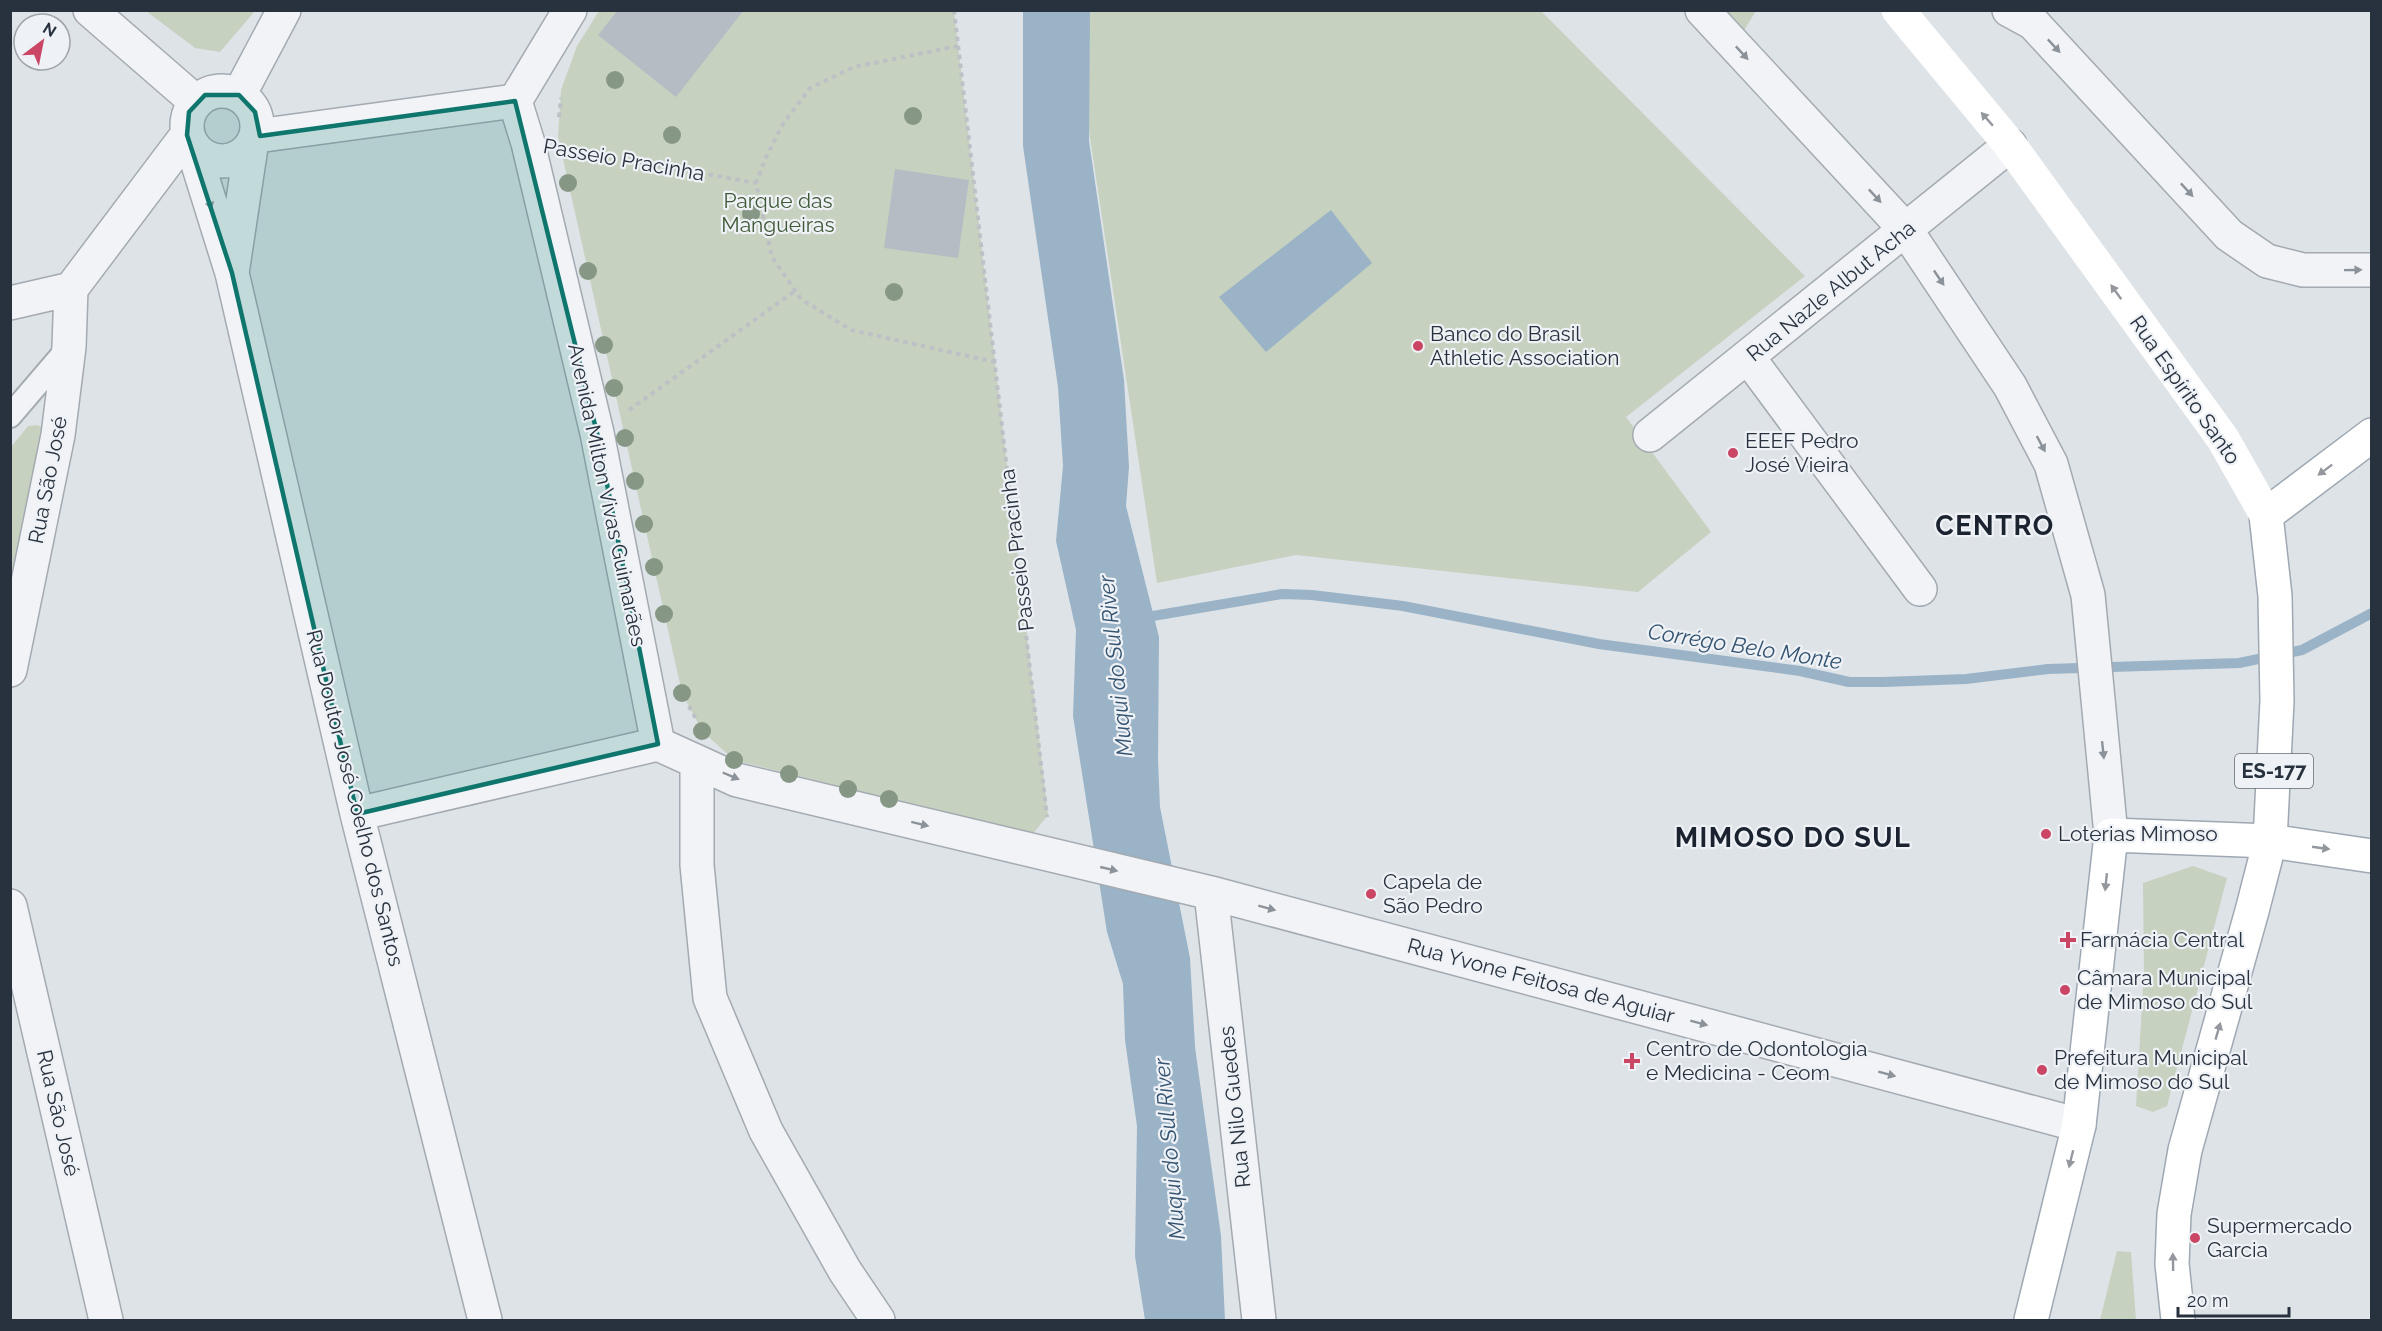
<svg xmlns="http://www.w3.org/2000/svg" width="2382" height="1331" font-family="Raleway,sans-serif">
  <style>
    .green { fill: #c6d1c0 }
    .water { fill: #9ab3c7 }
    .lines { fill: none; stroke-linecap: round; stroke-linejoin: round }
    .stream { stroke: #9ab3c7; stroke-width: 10 }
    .building { fill: #b6bcc4 }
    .service-casing { stroke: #a4aab1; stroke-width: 26 }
    .minor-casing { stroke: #a4aab1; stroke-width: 36 }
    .primary-casing { stroke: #9ea8b3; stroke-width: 36 }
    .path { stroke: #bdc1c6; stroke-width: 4; stroke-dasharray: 4.5 4.5; stroke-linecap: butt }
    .service { stroke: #f1f3f6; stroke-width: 22 }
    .minor { stroke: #f1f3f6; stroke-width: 33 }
    .secondary { stroke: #fff; stroke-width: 33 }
    .primary { stroke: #fff; stroke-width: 33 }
    .tree { fill: #879786 }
    .oneway { fill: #8c929a }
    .oneway2 { fill: #94989e }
    .marked { fill: #0f766e; fill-opacity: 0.2; stroke: #0f766e; stroke-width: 4.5; stroke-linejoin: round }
    .poi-dot { fill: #ca4664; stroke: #eef1f5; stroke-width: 2 }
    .labels { text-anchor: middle; stroke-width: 4.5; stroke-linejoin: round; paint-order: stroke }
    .shield { fill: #eef1f5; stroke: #636b75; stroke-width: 1.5 }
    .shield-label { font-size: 20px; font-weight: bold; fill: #28323e }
    .street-label { font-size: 21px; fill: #28323e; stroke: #eef1f5 }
    .park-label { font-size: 21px; fill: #3f5936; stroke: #eef1f5 }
    .poi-label { font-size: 21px; fill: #28323e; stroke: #eef1f5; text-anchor: start }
    .water-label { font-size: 22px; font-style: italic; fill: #335370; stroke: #eef1f5 }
    .district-label { font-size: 27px; font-weight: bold; letter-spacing: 1.5px; fill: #1a232f; stroke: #eef1f5 }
  </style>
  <rect width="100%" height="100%" fill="#dee3e7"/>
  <!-- green -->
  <path class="green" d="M146,11h109l-35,41 -25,-4z
    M599,11h355l94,804 -16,20 -298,-75 -32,-29 -20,-38 -124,-557 3,-46 16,-44z
    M1071,11h470l264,265 -179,141 85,115 -73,60 -342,-37 -139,28z
    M1711,11h45l-18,29z
    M37,425l7,3 -33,183v-164l17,-21z
    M2193,866l34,12 -60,228 -14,6 -17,-6 8,-134 -1,-89z
    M2117,1251l14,1 5,68h-36z"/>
  <!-- water -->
  <path class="water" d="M1023,11h67l-1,130 35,239 5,87 -3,39 33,131 -1,123 2,47 30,151 5,89 26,189 4,84h-80l-10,-64 2,-130 -12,-86 -2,-56 -16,-52 -34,-216 3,-86 -20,-89 7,-75 -5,-79 -35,-241z
    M1331,210l41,53 -106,89 -47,-55z"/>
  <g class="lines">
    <!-- stream -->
    <path class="stream" d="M1141,618l141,-24 30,1 91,11 196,38 201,27 49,11h34l83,-3 82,-10 191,-6 63,-13 70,-37"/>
  </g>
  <!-- building -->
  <path class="building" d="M618,10h126l-68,87 -78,-62z
    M895,169l74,11 -11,78 -74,-10z"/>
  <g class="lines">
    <defs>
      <path id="service" d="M10,416l59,-69"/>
      <path id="minor" d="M90,10l106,92
        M1702,10l204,220 104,156 41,78 37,131 23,240
        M2009,10l24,13 196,212 38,26 36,9h69
        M187 126a35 35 0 1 1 70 0a35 35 0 1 1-70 0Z
        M239,95l45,-85
        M515,101l55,-91
        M257,136l258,-35 13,42 69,290 61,311
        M192,145l40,128 19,-126
        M232,273l125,541 128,506
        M10,303l61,-14 116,-154
        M1748,357l172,232
        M1650,435l360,-290
        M10,670l48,-235 11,-88 2,-58
        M658,744l79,36 474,113 868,232
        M697,762v103l13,133 56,133 79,140 33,49
        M357,814l301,-70
        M1211,893l48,427
        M10,906l96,414"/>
      <path id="primary" d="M2031,1320l48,-195 32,-290 159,6 102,15
        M2178,1320l-6,-56 2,-50 11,-64 67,-239 18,-70 7,-140 -2,-105 -9,-81 106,-80"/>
    </defs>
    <!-- service casing -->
    <use href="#service" class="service-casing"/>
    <!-- minor casing -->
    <use href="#minor" class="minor-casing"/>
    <!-- primary casing -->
    <use href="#primary" class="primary-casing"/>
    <!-- path -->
    <path class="path" d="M954,10l93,807
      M958,46l-104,21 -44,21 -27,36 -17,33 -10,26 16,74 29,42 50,31 144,32
      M559,117l2,-19
      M567,149l189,34
      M629,410l166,-119
      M689,706l8,15"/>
    <!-- service -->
    <use href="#service" class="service"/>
    <!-- minor -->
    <use href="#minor" class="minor"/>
    <!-- secondary -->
    <path class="secondary" d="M1898,10l112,135 213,294 43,76"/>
    <!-- primary -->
    <use href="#primary" class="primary"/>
  </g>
  <!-- trees -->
  <g class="tree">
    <circle cx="615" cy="80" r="9"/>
    <circle cx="913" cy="116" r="9"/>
    <circle cx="672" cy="135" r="9"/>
    <circle cx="568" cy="183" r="9"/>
    <circle cx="751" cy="214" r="9"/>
    <circle cx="588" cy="271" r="9"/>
    <circle cx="894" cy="292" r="9"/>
    <circle cx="604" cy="345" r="9"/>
    <circle cx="614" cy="388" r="9"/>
    <circle cx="625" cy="438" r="9"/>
    <circle cx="635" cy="481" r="9"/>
    <circle cx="644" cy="524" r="9"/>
    <circle cx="654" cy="567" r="9"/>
    <circle cx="664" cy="614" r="9"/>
    <circle cx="682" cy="693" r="9"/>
    <circle cx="702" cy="731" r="9"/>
    <circle cx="734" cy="760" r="9"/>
    <circle cx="789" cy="774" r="9"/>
    <circle cx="848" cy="789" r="9"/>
    <circle cx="889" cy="799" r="9"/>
  </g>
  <!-- one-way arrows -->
  <defs><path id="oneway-solid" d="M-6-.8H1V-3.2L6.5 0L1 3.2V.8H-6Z" transform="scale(1.5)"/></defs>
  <g class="oneway">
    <use href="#oneway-solid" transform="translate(2054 46) rotate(47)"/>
    <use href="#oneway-solid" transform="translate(1742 53) rotate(47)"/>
    <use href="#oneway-solid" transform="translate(2187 190) rotate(47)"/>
    <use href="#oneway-solid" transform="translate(1875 196) rotate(47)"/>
    <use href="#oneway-solid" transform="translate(209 201) rotate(73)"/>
    <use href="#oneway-solid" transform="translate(2353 270) rotate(-1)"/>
    <use href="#oneway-solid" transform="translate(1939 278) rotate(56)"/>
    <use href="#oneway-solid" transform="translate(2041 444) rotate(62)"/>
    <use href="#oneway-solid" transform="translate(2103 750) rotate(84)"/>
    <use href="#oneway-solid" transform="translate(731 776) rotate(23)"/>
    <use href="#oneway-solid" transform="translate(920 824) rotate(14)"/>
    <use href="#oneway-solid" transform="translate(1109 869) rotate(13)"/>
    <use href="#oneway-solid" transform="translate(1267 908) rotate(15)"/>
    <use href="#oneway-solid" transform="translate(1699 1023) rotate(15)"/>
    <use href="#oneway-solid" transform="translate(1887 1074) rotate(15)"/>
  </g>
  <g class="oneway2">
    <use href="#oneway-solid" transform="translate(1987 119) rotate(-131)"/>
    <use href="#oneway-solid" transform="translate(2116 292) rotate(-126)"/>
    <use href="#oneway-solid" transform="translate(2325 470) rotate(143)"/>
    <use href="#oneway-solid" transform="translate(2321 848) rotate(8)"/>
    <use href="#oneway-solid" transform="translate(2106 882) rotate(96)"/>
    <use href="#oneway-solid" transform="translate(2218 1031) rotate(-74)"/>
    <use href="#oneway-solid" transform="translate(2071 1159) rotate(104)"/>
    <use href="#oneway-solid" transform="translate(2173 1262) rotate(-91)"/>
  </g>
  <!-- marked area -->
  <path class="marked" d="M205,95h34l16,17 5,24 255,-35 82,332 61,311 -301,70 -125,-541 -45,-138 2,-23z"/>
  <!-- markers -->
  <g class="poi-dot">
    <circle cx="1418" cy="346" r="6"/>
    <circle cx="1733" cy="453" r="6"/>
    <circle cx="2046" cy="834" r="6"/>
    <circle cx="1371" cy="894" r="6"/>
    <path d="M2065 931h6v6h6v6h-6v6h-6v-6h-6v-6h6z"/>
    <circle cx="2065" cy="990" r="6"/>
    <path d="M1629 1052h6v6h6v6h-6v6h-6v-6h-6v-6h6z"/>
    <circle cx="2042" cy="1070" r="6"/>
    <circle cx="2195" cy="1238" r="6"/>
  </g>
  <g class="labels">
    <!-- shield labels -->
    <rect class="shield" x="2235" y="754" width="78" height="34" rx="4.5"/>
    <g class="shield-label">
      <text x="2274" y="778">ES-177</text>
    </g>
    <!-- street labels -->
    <g class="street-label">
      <text transform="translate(624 160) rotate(10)" y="7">Passeio Pracinha</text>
      <text transform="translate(1831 291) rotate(-39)" y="7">Rua Nazle Albut Acha</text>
      <text transform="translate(2185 390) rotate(55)" y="7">Rua Espírito Santo</text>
      <text transform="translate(48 480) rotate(-79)" y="7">Rua São José</text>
      <text transform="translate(607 495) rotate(78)" y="7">Avenida Milton Vivas Guimarães</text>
      <text transform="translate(1017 550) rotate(-97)" y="7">Passeio Pracinha</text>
      <text transform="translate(355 798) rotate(76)" y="7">Rua Doutor José Coelho dos Santos</text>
      <text transform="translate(1541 981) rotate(15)" y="7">Rua Yvone Feitosa de Aguiar</text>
      <text transform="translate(1235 1107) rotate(-96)" y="7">Rua Nilo Guedes</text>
      <text transform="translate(58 1113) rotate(77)" y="7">Rua São José</text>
    </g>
    <!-- park labels -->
    <g class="park-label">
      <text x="778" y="208">Parque das<tspan x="778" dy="24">Mangueiras</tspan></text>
    </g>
    <!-- poi labels -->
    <g class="poi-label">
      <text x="1430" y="341">Banco do Brasil<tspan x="1430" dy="24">Athletic Association</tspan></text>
      <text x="1745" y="448">EEEF Pedro<tspan x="1745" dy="24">José Vieira</tspan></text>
      <text x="2058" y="841">Loterias Mimoso</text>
      <text x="1383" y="889">Capela de<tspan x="1383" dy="24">São Pedro</tspan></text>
      <text x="2080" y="947">Farmácia Central</text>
      <text x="2077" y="985">Câmara Municipal<tspan x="2077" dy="24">de Mimoso do Sul</tspan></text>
      <text x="1646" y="1056">Centro de Odontologia<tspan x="1646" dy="24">e Medicina - Ceom</tspan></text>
      <text x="2054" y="1065">Prefeitura Municipal<tspan x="2054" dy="24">de Mimoso do Sul</tspan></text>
      <text x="2207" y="1233">Supermercado<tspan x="2207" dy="24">Garcia</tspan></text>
    </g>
    <!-- water labels -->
    <g class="water-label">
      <text transform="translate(1745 646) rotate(9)" y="8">Corrégo Belo Monte</text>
      <text transform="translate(1115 666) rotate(-96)" y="8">Muqui do Sul River</text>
      <text transform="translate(1169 1149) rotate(-95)" y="8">Muqui do Sul River</text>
    </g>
    <!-- district labels -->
    <g class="district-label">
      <text x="1995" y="535">CENTRO</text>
      <text x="1793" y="847">MIMOSO DO SUL</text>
    </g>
  </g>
  <!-- border -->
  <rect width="2382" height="1331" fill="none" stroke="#28323e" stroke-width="24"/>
  <!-- north arrow -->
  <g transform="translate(42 42) rotate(32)"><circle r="28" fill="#eef1f5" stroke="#9fa5ac" stroke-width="1.5"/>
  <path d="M0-4.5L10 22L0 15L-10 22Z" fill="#ca4664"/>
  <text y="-9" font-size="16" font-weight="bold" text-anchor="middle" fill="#28323e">N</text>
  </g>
  <!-- scale -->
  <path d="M2178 1307v9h111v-9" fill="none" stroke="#28323e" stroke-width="3"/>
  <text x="2187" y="1307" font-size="18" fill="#28323e" stroke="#eef1f5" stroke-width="4.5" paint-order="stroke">20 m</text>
</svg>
